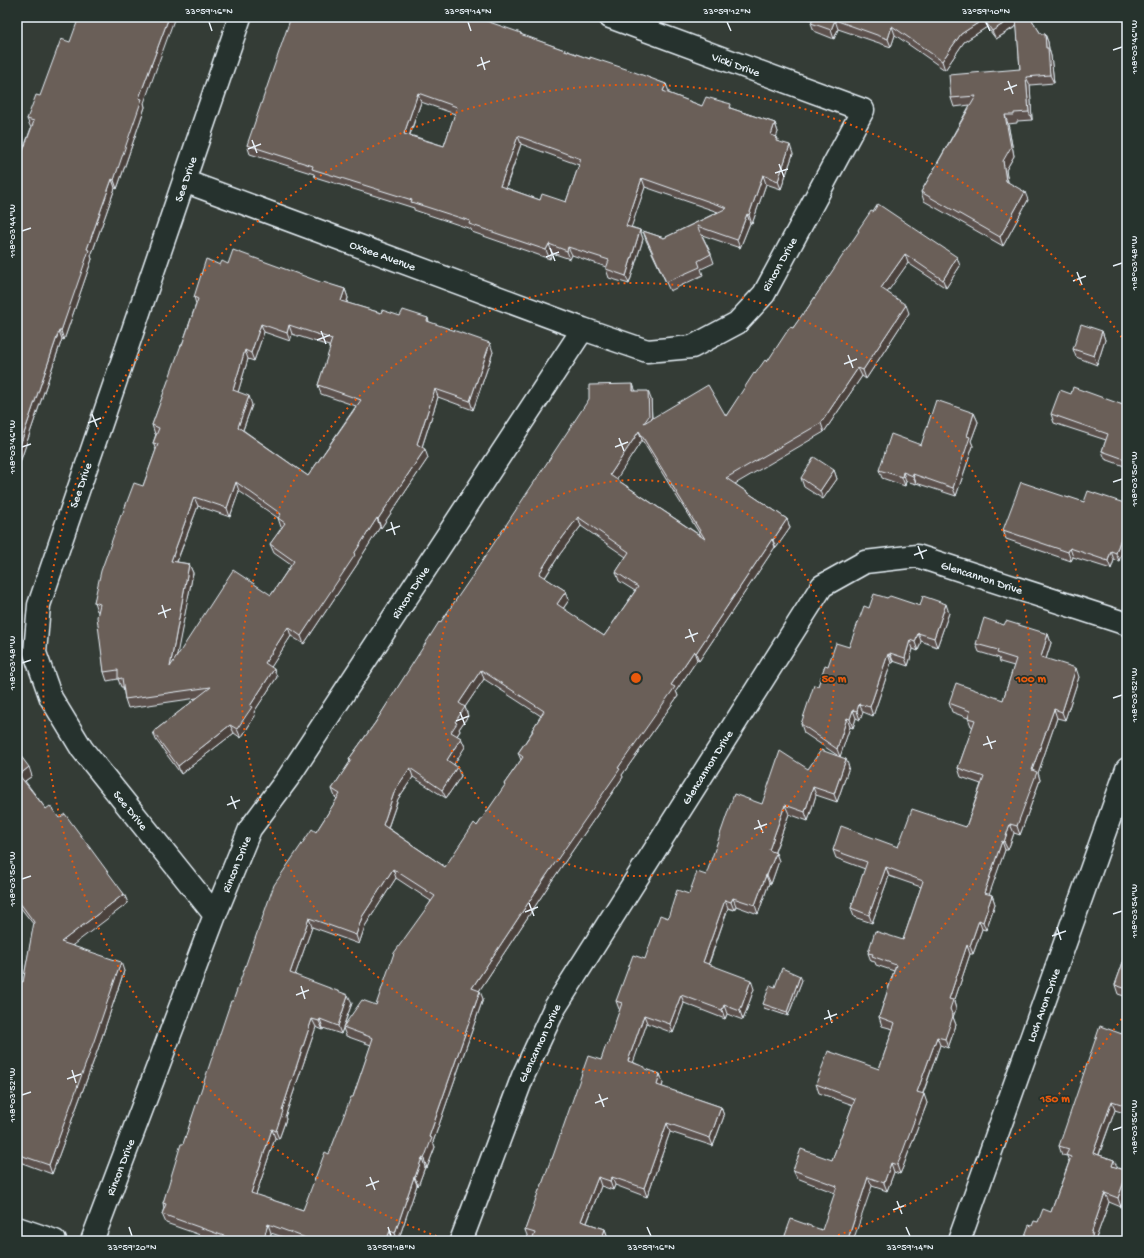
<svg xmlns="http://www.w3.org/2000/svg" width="1144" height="1258" font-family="'Gochi Hand',sans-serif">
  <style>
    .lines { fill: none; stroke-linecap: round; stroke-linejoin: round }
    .minor-casing { stroke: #e8f1f8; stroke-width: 25 }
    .secondary-casing { stroke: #e8f1f8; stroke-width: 25 }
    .minor { stroke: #26332d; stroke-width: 22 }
    .secondary { stroke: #26332d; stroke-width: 22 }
    .wall { fill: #5c514d; stroke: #e8f1f8; fill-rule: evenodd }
    .shaded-wall { fill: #4b423e; stroke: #e8f1f8 }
    .building { fill: #6b5e59; stroke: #e8f1f8; fill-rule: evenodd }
    .ticks { fill: none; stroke: #e8f1f8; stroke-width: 1.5 }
    .ring { fill: none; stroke: #e8590c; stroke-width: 2; stroke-dasharray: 2 4 }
    .labels { text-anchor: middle; stroke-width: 3.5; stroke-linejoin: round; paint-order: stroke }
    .street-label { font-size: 12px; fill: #e8f1f8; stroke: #26332d }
    .centre { fill: #e8590c; stroke: #26332d; stroke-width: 2 }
    .ring-label { font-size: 12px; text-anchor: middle; font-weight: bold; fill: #e8590c; stroke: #26332d; stroke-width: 3.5; stroke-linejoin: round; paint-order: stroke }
    .neatline { fill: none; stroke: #e8f1f8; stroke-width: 1.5 }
    .ticks-label { font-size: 10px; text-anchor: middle; fill: #e8f1f8 }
  </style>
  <rect width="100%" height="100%" fill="#343c36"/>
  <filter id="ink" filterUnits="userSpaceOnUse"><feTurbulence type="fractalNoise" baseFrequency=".025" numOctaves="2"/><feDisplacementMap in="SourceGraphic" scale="8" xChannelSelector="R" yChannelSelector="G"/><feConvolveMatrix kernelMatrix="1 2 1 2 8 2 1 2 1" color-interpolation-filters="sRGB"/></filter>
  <g filter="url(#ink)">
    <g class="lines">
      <defs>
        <path id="minor" d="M184,181l399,148
          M215,915l-133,-166 -31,-51 -16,-45 4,-48 201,-588
          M92,1241l123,-326 35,-86 38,-51 295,-449 64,22 45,-4 45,-24 27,-29 99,-184 -253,-93
          M461,1241l62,-165 31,-67 268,-423 43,-24 52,-6 210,68
          M959,1241l168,-472"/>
        <path id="secondary" d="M17,1228l38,13"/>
      </defs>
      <!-- minor casing -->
      <use href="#minor" class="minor-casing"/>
      <!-- secondary casing -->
      <use href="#secondary" class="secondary-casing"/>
      <!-- minor -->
      <use href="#minor" class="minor"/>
      <!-- secondary -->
      <use href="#secondary" class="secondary"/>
    </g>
    <!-- wall -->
    <path class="wall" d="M803,17h227l11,17h4l3,8 1,7 2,7 3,27 -24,2 2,35 -15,1v2l-9,1 6,32 -8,14 2,12 20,18 -25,46 -79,-45 -3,-9 49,-87 -16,2 -3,-9 69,-29 -3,-43 -21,13 -9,-12 -23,15 -19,28 -50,-35 -4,12 -53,-18 -4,10 -20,-8 -3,-8 1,-3z
      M1113,17h14v5z
      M521,33l1,2 68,24 76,25 3,8 -1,1 34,13 31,3 42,14 3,9 -2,5h1l2,5 14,12 -12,35 -15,-5 -14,40 -2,-1 -10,25 -38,-13 9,19 3,9 -13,6 2,6 -33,16 -24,-51 -3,-9 21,7 54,-26 -73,-25 -14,40 9,3 3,9 -14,45 -20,-6 -3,-9v-2l-34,-12 -2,4 -18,-6 -2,6 -78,-27 -1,-3 -57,-19v-2l-99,-31 -1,-3 -64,-20 -3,-9zM421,102l34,12 -11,32 -34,-11zM521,144l58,21 -13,37 -26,-2 -34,-12z
      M40,96l104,7 1,4 -28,82 -2,-1 -24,68 1,3 -6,17 -22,64 -2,-1 -45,132v-273l2,-5 -2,-1v-34l3,1 11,-31 -4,-9z
      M858,230l102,36 -14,22 -38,-25 -21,29 22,21 -43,66 -4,-3 -38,56 -89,52 52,35 3,9 -14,20 -1,-1 -76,114 -2,-1 -21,31 2,5 -56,79 1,2 -74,108 -70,106 4,8 -50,143 2,5 -8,21 -2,-1 -7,19 -1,-1 -19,56 -5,-1 -1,1h-98l-23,-8 -2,8h-52l-51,-18 -4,-9 2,-6 -1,-5 70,-202 83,-169 21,-33 -2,-2 -3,-8 18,-27 -1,-3 26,-36 65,-100 196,-232 15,8 1,19 74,-2 29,-42 12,-12 38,-50 54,-80zM642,440l59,96 -85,-57zM581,526l45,31 -10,15 3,9 16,10 -31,45 -41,-27 6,-9 -3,-9 -21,-13 15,-24zM484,679l57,37 -9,14v2l-14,21 3,7 -17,24 1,2 -28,40 -32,41 -57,-39 10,-29 15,-22 33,21 15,-22 -4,-9 -4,-3 12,-17 -4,-9 -4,-2 3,-5 -1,-2 9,-13 -3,-9zM396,878l35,23 -55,104 -32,20 8,-22 -57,-28 17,-48 47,17 6,-18zM316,1027l7,3v-2l18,6 2,-6 3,8 25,9 -18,52 -24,57 -26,56 -47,-15 19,-57 4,1 7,-20 -1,-2z
      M1127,256v19l-4,-9z
      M228,264l95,19 22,6 3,9 -1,5 34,10 19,3 28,2 1,4 64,30 -20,58 -35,-13 -16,50 6,11 -47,70 -1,-1 -22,35v1l-54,81 -13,-8 -20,31 6,10 -23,35 1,4 -14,22 -7,-5 -53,41 -25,-34 -3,-8 44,-34 -69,10 -3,-9 -2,-12h-2l-3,-8 -11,2 -3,-9 -6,-61h-1l-3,-9 28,-87 21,-29 13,-36 -3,-7 3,-9h-1l-3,-9 30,-80 14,-41 -2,-7 26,-32zM264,332l26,9 2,-7 37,12v2l1,3 -12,34 3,9 35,12 -48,70 -65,-46 9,-25 -14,-13 10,-33 6,2zM239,491l39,27 3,9 1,1 -12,16 4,9 17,12 -20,30 -95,62 17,-84 -4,-9 -12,-2 21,-56 32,11z
      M1102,331l3,9 -8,25 -21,-8 -3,-8z
      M1071,394l52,11 4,-10v72l-22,-8 -3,-8 4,-11 -52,-17 -3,-9z
      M974,413l4,9 -7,19 2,5 -17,50 -40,-13v1l-10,-3 -1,5 -23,-8 -3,-8z
      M834,470l3,9 -14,20 -19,-12 -3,-9z
      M1069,498l15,4 43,2 -8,57 -5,-1 -3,9 -38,-12 -2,4 -65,-22 -3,-9z
      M887,598l62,15 -12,34 -16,-6 -3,10 -5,-2 -5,17 -15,-5v2h-2l-18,53 -10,-4 -3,8 -4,-2 -3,10 -3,-1 -10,29 9,11 -12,35 -21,-7 -8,26 -19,-7 -14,38 4,9 -8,23 -2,-1 -11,31 -22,-8 -2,4 -6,-2 -19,56 45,25 -11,31 -16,-6 -2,5 -41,-16 -11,30 -26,-10 -14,39 13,7 14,5 3,9 -1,4 59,20 3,9 -11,30 -43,-14 -23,65 -32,-12 -2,5 -12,-4 -14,37 18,6 3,9 -1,3h-75v-1l-4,-2 -3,-8 27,-71 49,-99 6,-14 13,-36 -1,-1 -3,-8 29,-42 23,-41 21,-24 17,-19 56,-71 46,-35 29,-14 -33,-22 -3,-9 17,-38 10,-20 21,-19 20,-39z
      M1004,625l44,9 3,9 -5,16 33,18 -14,43 -8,-2 -19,55 2,7 -20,55 -6,-2 -6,17h-3l-16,44 3,1 3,9 -9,26 -4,-1 -9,25h-3l-16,48 2,7 -3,8 3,8 -8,23 -8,-3 -17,49 4,9 -24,64 -3,7 -6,-2 -7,19 -15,-5 -37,7 -38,-15 -4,-8 39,-10 21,-55 -34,-12 -3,-9 63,-15 14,-40 -11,-3 -3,-9 15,-46 -18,-6 -1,-3 -4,-1 -3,-8 35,-13 18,-53 -32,-11 -17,47 -18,-6 -3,-9 14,-39 -29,-11 -3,-8 65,-3 68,-20 15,-43 -20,-7 -3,-9 15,-41 -2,-1 -3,-8 -16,-6 -3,-9 54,-3 11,-34 -14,-4 -1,-4 -20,-6 -3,-8z
      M17,751l15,25 -7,5 21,28 13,9 65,76 4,9 -57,42 53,26 -26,78 -46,125 -35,-13v-181l6,2 11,-57 -17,-22z
      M1127,951v46l-9,-3 -3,-9z
      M802,980l-14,36 -24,-8 -1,-4 12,-17z
      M1127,1019v95l-12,-4 -16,45 15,5 7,47 -12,-5 -14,39h-72l9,-15 6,-4 13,-10 18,-50 -2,-6 -5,-1 -3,-9 63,-112z"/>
    <!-- shaded-wall -->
    <path class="shaded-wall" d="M169,17h6l-31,86 1,4 -28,82 -3,-9 25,-82z
      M1014,17h3l2,7 -23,15 -4,-8z
      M984,19l3,8 -23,15 -19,28 -3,-9 19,-27z
      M835,20l3,9 -4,10 -3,-9z
      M892,26l3,9 -4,12 -3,-8z
      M1045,34l3,8 1,7 2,7 3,27 -4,-8 -4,-27z
      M1026,77l4,8 2,35 -3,-8z
      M666,84l3,8 -3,8 -3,-9z
      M418,93l3,9 -14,40 -3,-8z
      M1005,115l3,9 6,32 -8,14 3,19 -3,-8 -3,-20z
      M775,123l3,9 -4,12 -3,-9z
      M518,136l3,8 -18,51 -3,-9z
      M790,145l3,9 -12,35 -3,-8z
      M763,175l3,9 -14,40 -3,-9z
      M642,178l3,9 -16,47 -3,-8z
      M112,179l3,9 -24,68 1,3 -28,81 -3,-9 26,-82z
      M1025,192l3,8 -25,46 -3,-9z
      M747,214l3,9 -10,25 -3,-8z
      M640,230l3,9 -14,45 -3,-8z
      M549,244l3,9 -2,6 -4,-9z
      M568,247l4,8 -2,4 -3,-8z
      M905,254l3,9 -24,34 -3,-9z
      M957,257l3,9 -14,22 -3,-8z
      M345,289l3,9 -4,11 -3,-8z
      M906,305l3,8 -43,66 -3,-9z
      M261,324l3,8 -10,29 -3,-8z
      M289,325l3,9 -2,7 -3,-8z
      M59,331l3,8 -45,132v-17z
      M1102,331l3,9 -8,25 -3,-9z
      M490,343l3,9 -20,58 -3,-9z
      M245,350l3,9 -12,40 -3,-9z
      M858,368l4,8 -38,56 -3,-9z
      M633,384l3,8 -3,-1z
      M435,389l3,8 -18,56 -3,-9z
      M648,391l3,8 1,25 -8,-1z
      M249,396l3,9 -11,30 -3,-8z
      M974,413l4,9 -7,19 2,5 -17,50 -3,-8 14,-52z
      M639,431l3,9 -28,43 -4,-8z
      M425,449l3,9 -47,70 -3,-9z
      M834,470l3,9 -14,20 -3,-8z
      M903,472l3,9 -1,5 -3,-9z
      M913,474l3,9v1l-3,-8z
      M236,482l3,9 -9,26 -3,-9z
      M194,497l4,9 -24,63 -3,-8z
      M578,517l3,9 -21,28 -18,28 -3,-8 18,-29z
      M377,518l3,9 -22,35v1l-54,81 -3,-8z
      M787,519l3,9 -14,20 -3,-8z
      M1127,520v17l-8,24 -3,-8z
      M772,539l3,8 -76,114 -3,-8z
      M1070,548l3,9 -2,4 -3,-9z
      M1111,551l3,9 -3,9 -3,-8z
      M189,564l4,9 -20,102 -3,-8z
      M566,591l3,9 -9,13 -3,-9z
      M946,604l3,9 -12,34 -3,-9z
      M288,627l3,9 -23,36 -3,-9z
      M918,633l3,8 -3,10 -3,-9z
      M1048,634l3,9 -7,22 -3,-8z
      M910,640l3,9 -5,17 -3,-8z
      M694,651l3,9 -21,31 2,5 -56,79 1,2 -74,108 -74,112 -3,-9 74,-112 72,-108 53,-83z
      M890,653l3,8v2l-3,-8z
      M888,654l3,9 -18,53 -3,-9z
      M1076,668l3,9 -14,43 -3,-8z
      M274,669l3,8 -23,35 1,4 -14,22 -4,-9 13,-23z
      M481,670l3,9 -19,28 3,9 -9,13 1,2 -6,9 -3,-8 4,-10 4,-19z
      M859,704l4,8 -3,8 -3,-9z
      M1054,709l3,9 -19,55 2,7 -20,55 -3,-9 15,-56z
      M853,710l3,8 -3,10 -3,-9z
      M847,718l3,9 -10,30 -3,-8z
      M230,725l4,8 -53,41 -3,-8z
      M461,738l4,9 -14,22 -4,-9z
      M846,759l3,8 -12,35 -3,-8z
      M29,767l3,9 -10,7 -3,-8z
      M457,767l4,9 -15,22 -4,-8z
      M410,768l3,9 -15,22 -12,34 -3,-8 12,-35z
      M813,787l3,8 -8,26 -3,-9z
      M785,805l4,9 -17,45 -3,-9z
      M1010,824l4,9 -6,17 -4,-8z
      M1002,841l3,9 -18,51 -3,-8z
      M776,853l3,8 -8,23 -4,-9z
      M886,867l3,9 -17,47 -3,-8z
      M393,869l3,9 -31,48 -6,18 -3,-9 6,-18z
      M766,875l3,8 -11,31 -3,-9z
      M124,894l4,9 -63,48 -4,-9z
      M992,895l3,9 -9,26 -3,-8z
      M733,898l3,8 -2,4 -3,-8z
      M725,900l3,8 -22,63 -3,-9z
      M309,918l3,9 -19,54 -3,-8z
      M979,920l3,9 -9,25 -3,-8z
      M967,945l3,9 -16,48 2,7 -3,8 3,8 -8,23 -3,-9 5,-30 -1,-10z
      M121,962l3,9 -26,78 -46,125 -3,-9z
      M800,976l2,4 -14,36 -1,-4z
      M751,980l3,9 -11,31 -3,-9z
      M480,991l3,8 -50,143 2,5 -8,21 -3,-9 5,-22z
      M348,995l4,8 -9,24v1l-2,6 -3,-8z
      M681,995l3,8 -11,30 -3,-9z
      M724,1005l3,9 -2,5 -3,-9z
      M644,1015l3,8 -16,46 -3,-8z
      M312,1019l4,8 -31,90 1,2 -7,20 -3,-8 6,-21z
      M320,1019l3,9v2l-4,-9z
      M937,1037l3,8 -20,56 -3,-9z
      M660,1074l3,9 -3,10 -3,-8z
      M924,1094l3,9 -24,64 -3,7 -3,-9z
      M1112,1101l3,9 -19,52 -3,-9z
      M721,1107l3,9 -11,30 -3,-8z
      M667,1123l3,9 -23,65 -3,-9z
      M272,1129l3,9 -21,63 -3,-8z
      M422,1158l3,9 -7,19 -3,-9z
      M1114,1160l4,9 -6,-3z
      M891,1163l3,9 -7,19 -3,-8z
      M1127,1173v18l-6,16 -3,-9z
      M414,1177l3,8 -19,56 -3,-8z
      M598,1177l3,9 -17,44 -3,-9z
      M612,1177l3,8 -2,5 -3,-9z
      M868,1177l4,9 -19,55 -5,-2z
      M1105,1193l4,9 -14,39h-5l1,-7z
      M268,1224l3,9 -2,8h-6z
      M605,1229l3,9 -1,3h-6z
      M390,1231l3,9 -1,1h-6z"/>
    <!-- building -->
    <path class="building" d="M79,17h90l-30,81 3,1 -28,81 -2,-1 -25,70 2,1 -6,18 -22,63h-2l-42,123v-256l4,-12 -4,-1v-27l3,1 14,-38 -7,-2 9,-24 4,1 21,-57 9,3z
      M291,17h184l46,16 -1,1 70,25v-2l39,13 37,14 -3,7 39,15 4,-9 25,7 -1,4 45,15 -4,12 6,2 -1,4 14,4 -12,36 -15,-6 -14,40 -2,-1 -10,26 -40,-14 14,28 -13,7 2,6 -34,15 -23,-51 21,7 63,-30 -85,-30 -16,48 14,4 -14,46 -20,-7 3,-9 -41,-13 -1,4 -18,-7 -3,6 -77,-26 1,-3 -59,-19 1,-2 -100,-31 1,-3 -66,-21zM418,93l39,14 -13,39 -40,-12zM518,136l63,23 -15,43 -24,-8 -2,6 -40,-14z
      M814,17h200l-22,14 -8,-12 -23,15 -19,27 -50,-35 -4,13 -53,-19 -4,10 -20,-7z
      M1016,17h14l11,17h4l1,14h2l2,27 -24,2 3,35 -15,1v2h-9l6,32 -8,14 3,20 19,11 -25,45 -79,-45 55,-96 -25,2 -2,-23 71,-6z
      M878,204l79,53 -14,23 -38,-26 -24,34 25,17 -43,65 -5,-2 -37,55 -95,55 61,41 -14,21 -1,-1 -76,114 -2,-2 -23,34 4,2 -57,81 2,1 -74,107 -74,112 8,3 -51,146 3,1 -8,21 -2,-1 -7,19h-1l-19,56 -5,-2 -4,10h-72l-46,-17 -5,17h-25l-76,-27 4,-10 -3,-1 18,-59h2l48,-143h2l41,-116 38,-56 4,3 24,-38 -8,-5 19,-29 -2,-1 26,-36 64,-101 1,1 33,-48 116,-176v-14l44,-1v7h15l1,25 -5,7 64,-38 18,31 28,-43 1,1 10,-14 2,2 23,-35 3,1 11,-16h1l54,-81 -1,-1 13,-19 2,1zM639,431l66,108 -95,-64zM578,517l51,35 -13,20 22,15 -34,49 -47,-32 9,-13 -27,-17 18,-29zM481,670l63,41 -12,19 1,1 -15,22 5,4 -19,27 1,1 -28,41 -3,-3 -29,44 -62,-42 12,-35 15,-22 32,22 15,-23 -10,-7 14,-22 -10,-6 6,-9 -2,-1 10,-15 -6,-4zM393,869l42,27 -41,57 -18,52 -14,-5 -19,27 30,11 -20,59h-2l-22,57 -4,-2 -22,58 -52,-17 21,-64 4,2 7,-20 -1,-1 30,-91 7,2 1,-2 18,7 10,-31 -58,-22 19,-55 47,17 6,-18z
      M233,250l90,33v-1l22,7 -4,12 40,12 1,-3 18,6 3,-6 25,8 -1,3 63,22 -20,58 -35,-12 -18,55 8,5 -47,70 -1,-1 -23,36 1,1 -54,81 -13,-9 -23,36 9,6 -24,37 2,1 -15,22 -7,-4 -52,41 -25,-34 58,-45 -86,12 -3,-21 -4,1v-9l-14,2 -7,-55 3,-13 -6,-2 7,-31 20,-56h1l12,-32 9,3 15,-42 -5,-1 6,-15 -7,-3 29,-80h1l16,-46 -4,-2 12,-38 14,6 2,-4 6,3zM261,324l26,9 2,-8 43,14 -3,9h1l-12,37 43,15 -53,76 -70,-49 11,-31 -16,-6 12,-40 6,3zM236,482l45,32 -3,4 7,5 -15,21 24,17 -23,34 -38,-25 -63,97 19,-103 -18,-3 23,-64 33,11z
      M1127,256v12l-4,-2z
      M1081,324l21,7 -8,25 -21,-7z
      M1073,387l50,18 4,-10v65l-25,-9 6,-17 -57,-20 9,-24 11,4z
      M936,400l38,13 -7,23 3,1 -17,51 -40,-14v2l-10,-4 -1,5 -23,-7 12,-36 30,11z
      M814,457l20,13 -14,21 -19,-13z
      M1021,482l48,16v-1l15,5 4,-11 39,13v16l-11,33 -5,-2 -3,10 -38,-13 -2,4 -65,-22z
      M874,594l13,4 3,-2 30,10 3,-10 23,8 -12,34 -16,-5 -3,9 -5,-2 -5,18 -15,-5v2l-2,-1 -18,53 -11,-3 -2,7 -4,-1 -3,9 -3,-1 -10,31 -36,-25 13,-39 4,1 7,-21 3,1 8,-23 13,4 15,-41 5,2z
      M984,618l20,7 2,-4 42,13 -7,23 35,11 -14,44 -8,-3 -22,61 5,2 -20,54 -7,-2 -6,18 -2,-1 -18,52 8,2 -9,27 -4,-2 -9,26 -3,-1 -18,54 4,1 -3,9 3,7 -8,23 -8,-2 -20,55 7,2 -24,65 -3,6 -6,-2 -7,20 -16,-6 -20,62 5,2h-70l8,-22 31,11 15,-44 -44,-16 8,-21 31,11 23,-61 -39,-15 12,-33 51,18 16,-46 -16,-6 17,-52 -24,-9 1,-2 -5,-1 7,-22 28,9 20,-59 -37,-14 -17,48 -18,-7 16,-46 -34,-12 8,-24 57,21 14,-38 54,18 18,-50 -26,-9 17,-48 -7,-2 2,-7 -21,-8 7,-20 47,17 13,-41 -19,-6 1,-3 -22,-6z
      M821,750l25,9 -12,35 -21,-7 -8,25 -20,-7 -16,45 7,3 -9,22h-1l-11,30 -22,-7 -2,4 -6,-2 -22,62 48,18 -11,31 -16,-6 -2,5 -41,-15 -11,29 -26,-9 -16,46 17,6v2l15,5 -3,11 64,22 -11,31 -43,-15 -23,65 -32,-11 -2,4 -12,-4 -17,44 24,8 -4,12h-69l3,-8 -10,-3 14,-40h1l11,-31h1l36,-103 13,4 5,-15 1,1 15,-43 -6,-2 17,-46 12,4 15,-44 8,3 9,-28 12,4 8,-22 9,3 28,-81 28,10 18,-53 28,18z
      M17,751l12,16 -10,8 27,34 4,-3 9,12 6,-4 59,80 -63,48 60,20 -27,79 -45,124 -32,-11v-14l1,-2h-1v-158l6,2 11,-60 -17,-23z
      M1127,951v38l-12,-4z
      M782,968l18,8 -13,36 -24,-8 7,-19 5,2z
      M1127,1019v87l-15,-5 -19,52 21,7 -2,6 15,5v2l-9,25 -13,-5 -14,41h2l-3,7h-67l6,-16 3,1 2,-5 4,1 5,-13 8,3 20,-55 -5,-2 3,-6 -10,-3 41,-120 22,8z"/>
  </g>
  <!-- ticks -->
  <path class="ticks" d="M209,22l3,9M468,22l3,9M727,22l4,9M986,22l4,9M1113,50l9,-3M481,57l4,13M477,66l13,-5M1008,81l5,13M1004,90l13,-5M252,140l5,13M248,149l13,-5M779,164l5,13M775,173l13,-4M22,231l9,-3M550,248l5,13M546,257l13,-5M1113,266l9,-3M1077,272l5,13M1073,281l13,-5M321,331l5,13M317,340l13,-5M848,355l5,13M844,364l13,-5M92,414l5,13M88,423l13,-5M619,438l5,13M22,447l9,-3M615,447l13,-5M1113,482l9,-3M391,522l4,13M386,531l14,-5M918,546l5,13M914,555l13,-5M162,605l4,13M158,614l13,-5M689,629l5,13M685,638l13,-5M22,663l9,-3M1113,698l9,-3M460,712l5,13M456,721l13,-5M987,736l5,13M983,745l13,-4M231,796l5,13M227,805l13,-5M758,820l5,13M754,829l13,-5M22,879l9,-3M529,903l5,13M525,912l13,-5M1113,914l9,-3M1057,927l4,13M1052,936l14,-5M301,986l4,13M296,995l13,-5M828,1010l4,13M824,1019l13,-5M72,1070l4,13M67,1079l14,-5M599,1094l5,13M22,1095l9,-3M595,1103l13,-5M1113,1130l9,-3M370,1177l5,13M366,1186l13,-5M897,1201l5,13M893,1210l13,-5M129,1227l3,9M388,1227l3,9M647,1227l4,9M906,1227l4,9"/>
  <!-- distance rings -->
  <g class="ring">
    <circle cx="636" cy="678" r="198"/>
    <circle cx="636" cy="678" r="395"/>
    <path d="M1125 1014A593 593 0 0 1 824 1240M448 1240A593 593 0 1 1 1125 342"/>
  </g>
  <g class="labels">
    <!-- street labels -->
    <g class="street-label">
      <text transform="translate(736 64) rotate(20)" y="4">Vicki Drive</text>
      <text transform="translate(185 179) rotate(-71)" y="4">See Drive</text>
      <text transform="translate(383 255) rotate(20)" y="4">Oxsee Avenue</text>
      <text transform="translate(779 264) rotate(-61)" y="4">Rincon Drive</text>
      <text transform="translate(80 485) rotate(-71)" y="4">See Drive</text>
      <text transform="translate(982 577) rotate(18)" y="4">Glencannon Drive</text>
      <text transform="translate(410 592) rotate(-57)" y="4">Rincon Drive</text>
      <text transform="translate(707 767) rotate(-58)" y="4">Glencannon Drive</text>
      <text transform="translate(131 810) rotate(51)" y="4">See Drive</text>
      <text transform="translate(236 864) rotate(-68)" y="4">Rincon Drive</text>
      <text transform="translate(1043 1005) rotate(-70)" y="4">Loch Avon Drive</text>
      <text transform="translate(539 1043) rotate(-65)" y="4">Glencannon Drive</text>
      <text transform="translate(120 1167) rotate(-69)" y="4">Rincon Drive</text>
    </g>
  </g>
  <circle cx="636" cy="678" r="6" class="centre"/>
  <g class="ring-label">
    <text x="834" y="682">50 m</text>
    <text x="1031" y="682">100 m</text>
    <text x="1055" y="1102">150 m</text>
  </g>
  <!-- margin -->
  <rect width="1144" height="1258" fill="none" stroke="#26332d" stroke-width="44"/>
  <rect x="22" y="22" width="1100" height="1214" class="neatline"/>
  <g class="ticks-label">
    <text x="209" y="14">33°59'16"N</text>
    <text x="468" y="14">33°59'14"N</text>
    <text x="727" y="14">33°59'12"N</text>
    <text x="986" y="14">33°59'10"N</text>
    <text transform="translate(1133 47) rotate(-90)" y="4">118°03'46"W</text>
    <text transform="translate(11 231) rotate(-90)" y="4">118°03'44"W</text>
    <text transform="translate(1133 263) rotate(-90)" y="4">118°03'48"W</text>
    <text transform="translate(11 447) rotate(-90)" y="4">118°03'46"W</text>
    <text transform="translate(1133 479) rotate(-90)" y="4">118°03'50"W</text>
    <text transform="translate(11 663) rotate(-90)" y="4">118°03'48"W</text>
    <text transform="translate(1133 695) rotate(-90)" y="4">118°03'52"W</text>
    <text transform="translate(11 879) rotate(-90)" y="4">118°03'50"W</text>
    <text transform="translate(1133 911) rotate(-90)" y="4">118°03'54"W</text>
    <text transform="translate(11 1095) rotate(-90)" y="4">118°03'52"W</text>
    <text transform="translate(1133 1127) rotate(-90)" y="4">118°03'56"W</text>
    <text x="132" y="1250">33°59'20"N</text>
    <text x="391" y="1250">33°59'18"N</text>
    <text x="651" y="1250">33°59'16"N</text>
    <text x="910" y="1250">33°59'14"N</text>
  </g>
</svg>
